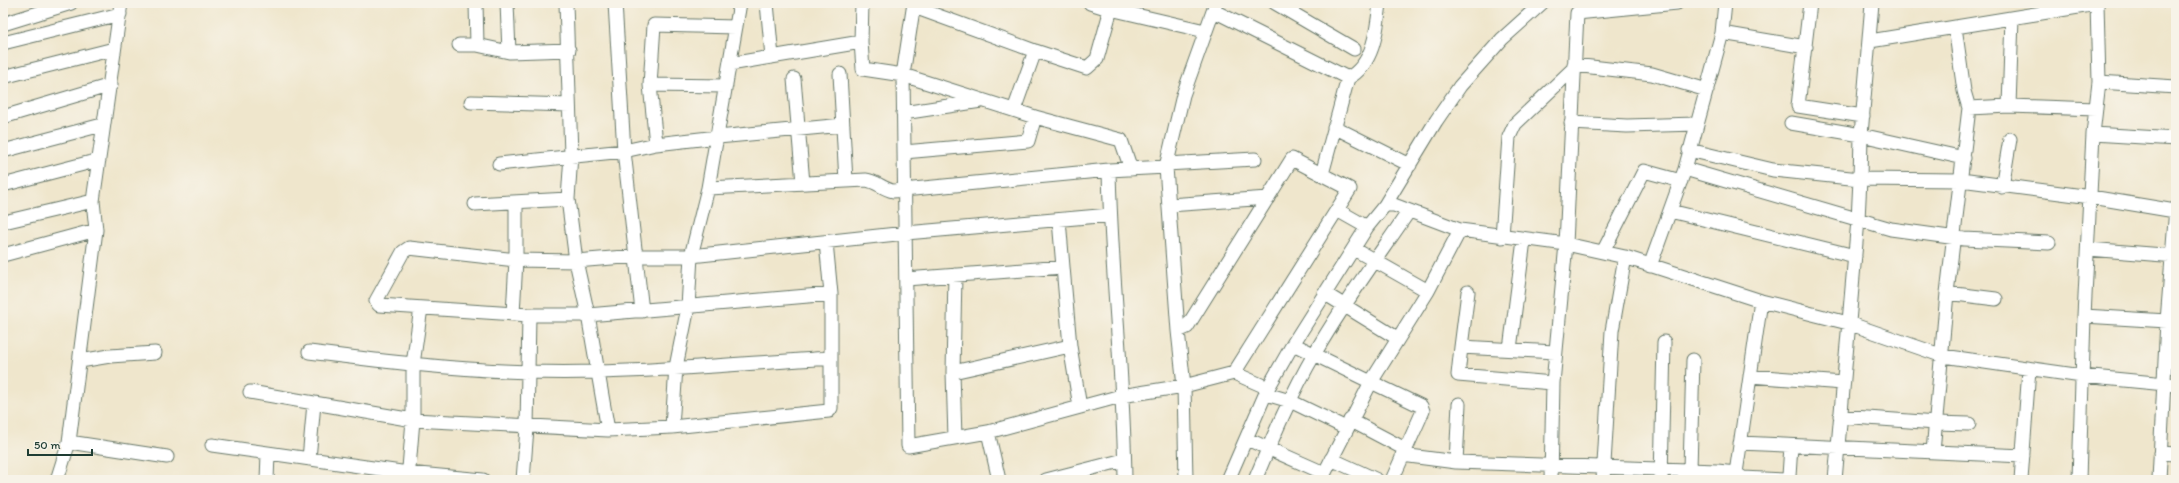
<svg xmlns="http://www.w3.org/2000/svg" width="2179" height="483" font-family="Itim,sans-serif">
  <style>
    .lines { fill: none; stroke-linecap: round; stroke-linejoin: round }
    .minor-casing { stroke: #687869; stroke-width: 15 }
    .minor { stroke: #fff; stroke-width: 13 }
  </style>
  <rect width="100%" height="100%" fill="#f7f3e8"/>
  <filter id="ink" filterUnits="userSpaceOnUse"><feTurbulence type="fractalNoise" baseFrequency=".025" numOctaves="2"/><feDisplacementMap in="SourceGraphic" scale="8" xChannelSelector="R" yChannelSelector="G"/><feConvolveMatrix kernelMatrix="1 2 1 2 8 2 1 2 1" color-interpolation-filters="sRGB"/></filter>
  <filter id="wash" filterUnits="userSpaceOnUse"><feTurbulence type="fractalNoise" baseFrequency=".012" numOctaves="4" result="noise"/><feDisplacementMap in="SourceGraphic" scale="16" xChannelSelector="R" yChannelSelector="G"/><feGaussianBlur stdDeviation="0.9" result="paint"/><feColorMatrix in="noise" values="0 0 0 0 0 0 0 0 0 0 0 0 0 0 0 0 0 1.4 0 .05"/><feComposite in="paint" operator="in"/></filter>
  <g filter="url(#wash)">
    <rect width="100%" height="100%" fill="#efe6cc"/>
  </g>
  <g filter="url(#ink)">
    <g class="lines">
      <defs>
        <path id="minor" d="M476,3l1,42
          M507,3l2,49
          M566,3l5,152 -3,44 8,62 12,54 243,-21
          M615,3l9,148 18,160
          M767,3l5,54
          M862,3l-1,39 2,27 40,6 5,371 80,-14 11,48
          M914,3l-11,72 132,42
          M1106,3v5l99,23
          M1275,3l79,46
          M1725,3l-3,30 84,14
          M1810,3l-12,103 65,10
          M914,7l121,44 52,17 10,-9 12,-43 -3,-8 -16,-5
          M1214,11l134,67 -26,96
          M3,24l68,-21
          M1870,41l227,-37
          M3,43l117,-29
          M459,45h18l32,7 60,-2
          M730,64l131,-22
          M1574,65l78,9 55,16
          M840,74l6,107
          M3,77l111,-28
          M1348,78c26,-14 29,-48 32,-75
          M794,79l9,104
          M2099,82l77,5
          M650,85l76,1
          M471,102l98,3
          M2009,106l3,-88
          M1969,108l40,-2 87,3
          M1014,110l21,-59
          M903,113l78,-12
          M3,117l108,-32
          M1571,123l56,3 70,-2
          M1791,123l70,12 103,23
          M1334,127l76,38
          M2093,134l83,5
          M656,144l-6,-59 4,-60 82,2
          M1689,150l84,20 87,9 1,-44 11,-132
          M3,151l99,-26
          M904,152l124,-11 7,-24 86,23 10,29
          M499,164l125,-13 32,-7 62,-7 125,-12
          M1166,164l89,-5
          M1685,169l206,60 73,10 85,4
          M3,185l96,-25
          M2002,187l8,-48
          M708,188l158,-8c10,1 17,9 27,11l216,-21
          M475,204l93,-5
          M1169,205l99,-7
          M1385,205h9l66,25 106,14 59,13 136,44 87,22 95,33 139,20 94,9
          M1337,210l30,17
          M1670,211l185,45
          M1059,220l4,47
          M4,222l89,-21
          M1502,237l7,-100 6,-13 58,-55
          M2088,249l88,7
          M1603,252l41,-81 37,10
          M3,255l93,-25
          M1650,266l35,-97 37,-136
          M955,275l-2,97 2,66
          M906,279l157,-12 7,79 -117,26
          M1428,291l32,-61
          M1324,293l73,45
          M1947,293l22,-185 -5,-17 -9,-64
          M513,314l3,-54v-57
          M529,315l-150,-10 -3,-4 27,-49 6,-4 107,12 60,1 60,-5h55l215,-23 204,-18
          M2084,316l83,5
          M1178,331l9,-4 105,-168 58,30 -116,184
          M1293,344l78,38 57,-91 -74,-42
          M1070,346l10,61
          M1461,347l7,-55
          M1510,349l14,-109
          M309,352c73,9 146,18 220,20 100,3 202,-8 302,-14
          M80,361l30,-5 45,-3
          M1750,376l93,7
          M1553,383l-95,-8 3,-28 94,5
          M250,392l163,28 195,10 -20,-115h-59l-2,113 -4,52
          M1266,394l24,7 56,27
          M1840,416l96,7 33,1
          M1350,420l55,29
          M672,427l4,-60 12,-60 3,-51 17,-68 32,-185
          M608,430l64,-3 157,-16 2,-3v-114l-5,-52
          M988,432l133,-36 63,-10 50,-13 34,15
          M1247,439l77,34
          M69,442l98,15
          M1740,443l283,13
          M212,445l196,28 75,7
          M1933,452l14,-159 49,6
          M2160,453l16,1
          M1402,455l54,7 261,9
          M309,459l5,-56
          M1331,459l46,21
          M1456,462l3,-58
          M1690,469l3,-109
          M1736,473l7,5 42,2 4,-4 2,-30
          M57,480l12,-38 27,-212 -3,-29 28,-198
          M267,480l1,-26
          M408,480l5,-60v-56l8,-56
          M1046,480l78,-20
          M1125,480c-1,-103 -14,-206 -16,-310l57,-3
          M1186,480l-2,-94 -6,-55 -12,-164 17,-72 33,-92
          M1228,480l40,-92 25,-44 74,-117 18,-22 51,-84 24,-35 42,-47 40,-36
          M1255,480c18,-43 36,-86 60,-127 28,-49 62,-95 94,-142
          M1321,480l50,-98 50,24 2,5 -31,69
          M1551,480l2,-97 13,-139 11,-231 100,-10
          M1603,480l9,-149 13,-74
          M1661,480l3,-138
          M1716,480l1,-9 19,2 25,-172
          M1835,480l23,-260 2,-41 101,1 130,17 84,14
          M2021,480l8,-111
          M2079,480l5,-164 9,-182 6,-52 -2,-79
          M2159,480l8,-159 9,-113"/>
      </defs>
      <!-- minor casing -->
      <use href="#minor" class="minor-casing"/>
      <!-- minor -->
      <use href="#minor" class="minor"/>
    </g>
  </g>
  <!-- margin -->
  <rect width="2179" height="483" fill="none" stroke="#f7f3e8" stroke-width="16"/>
  <!-- scale -->
  <path d="M28 449v6h64v-6" fill="none" stroke="#1f3d34" stroke-width="2"/>
  <text x="34" y="449" font-size="12" fill="#1f3d34" stroke="#f7f3e8" stroke-width="3" paint-order="stroke">50 m</text>
</svg>
